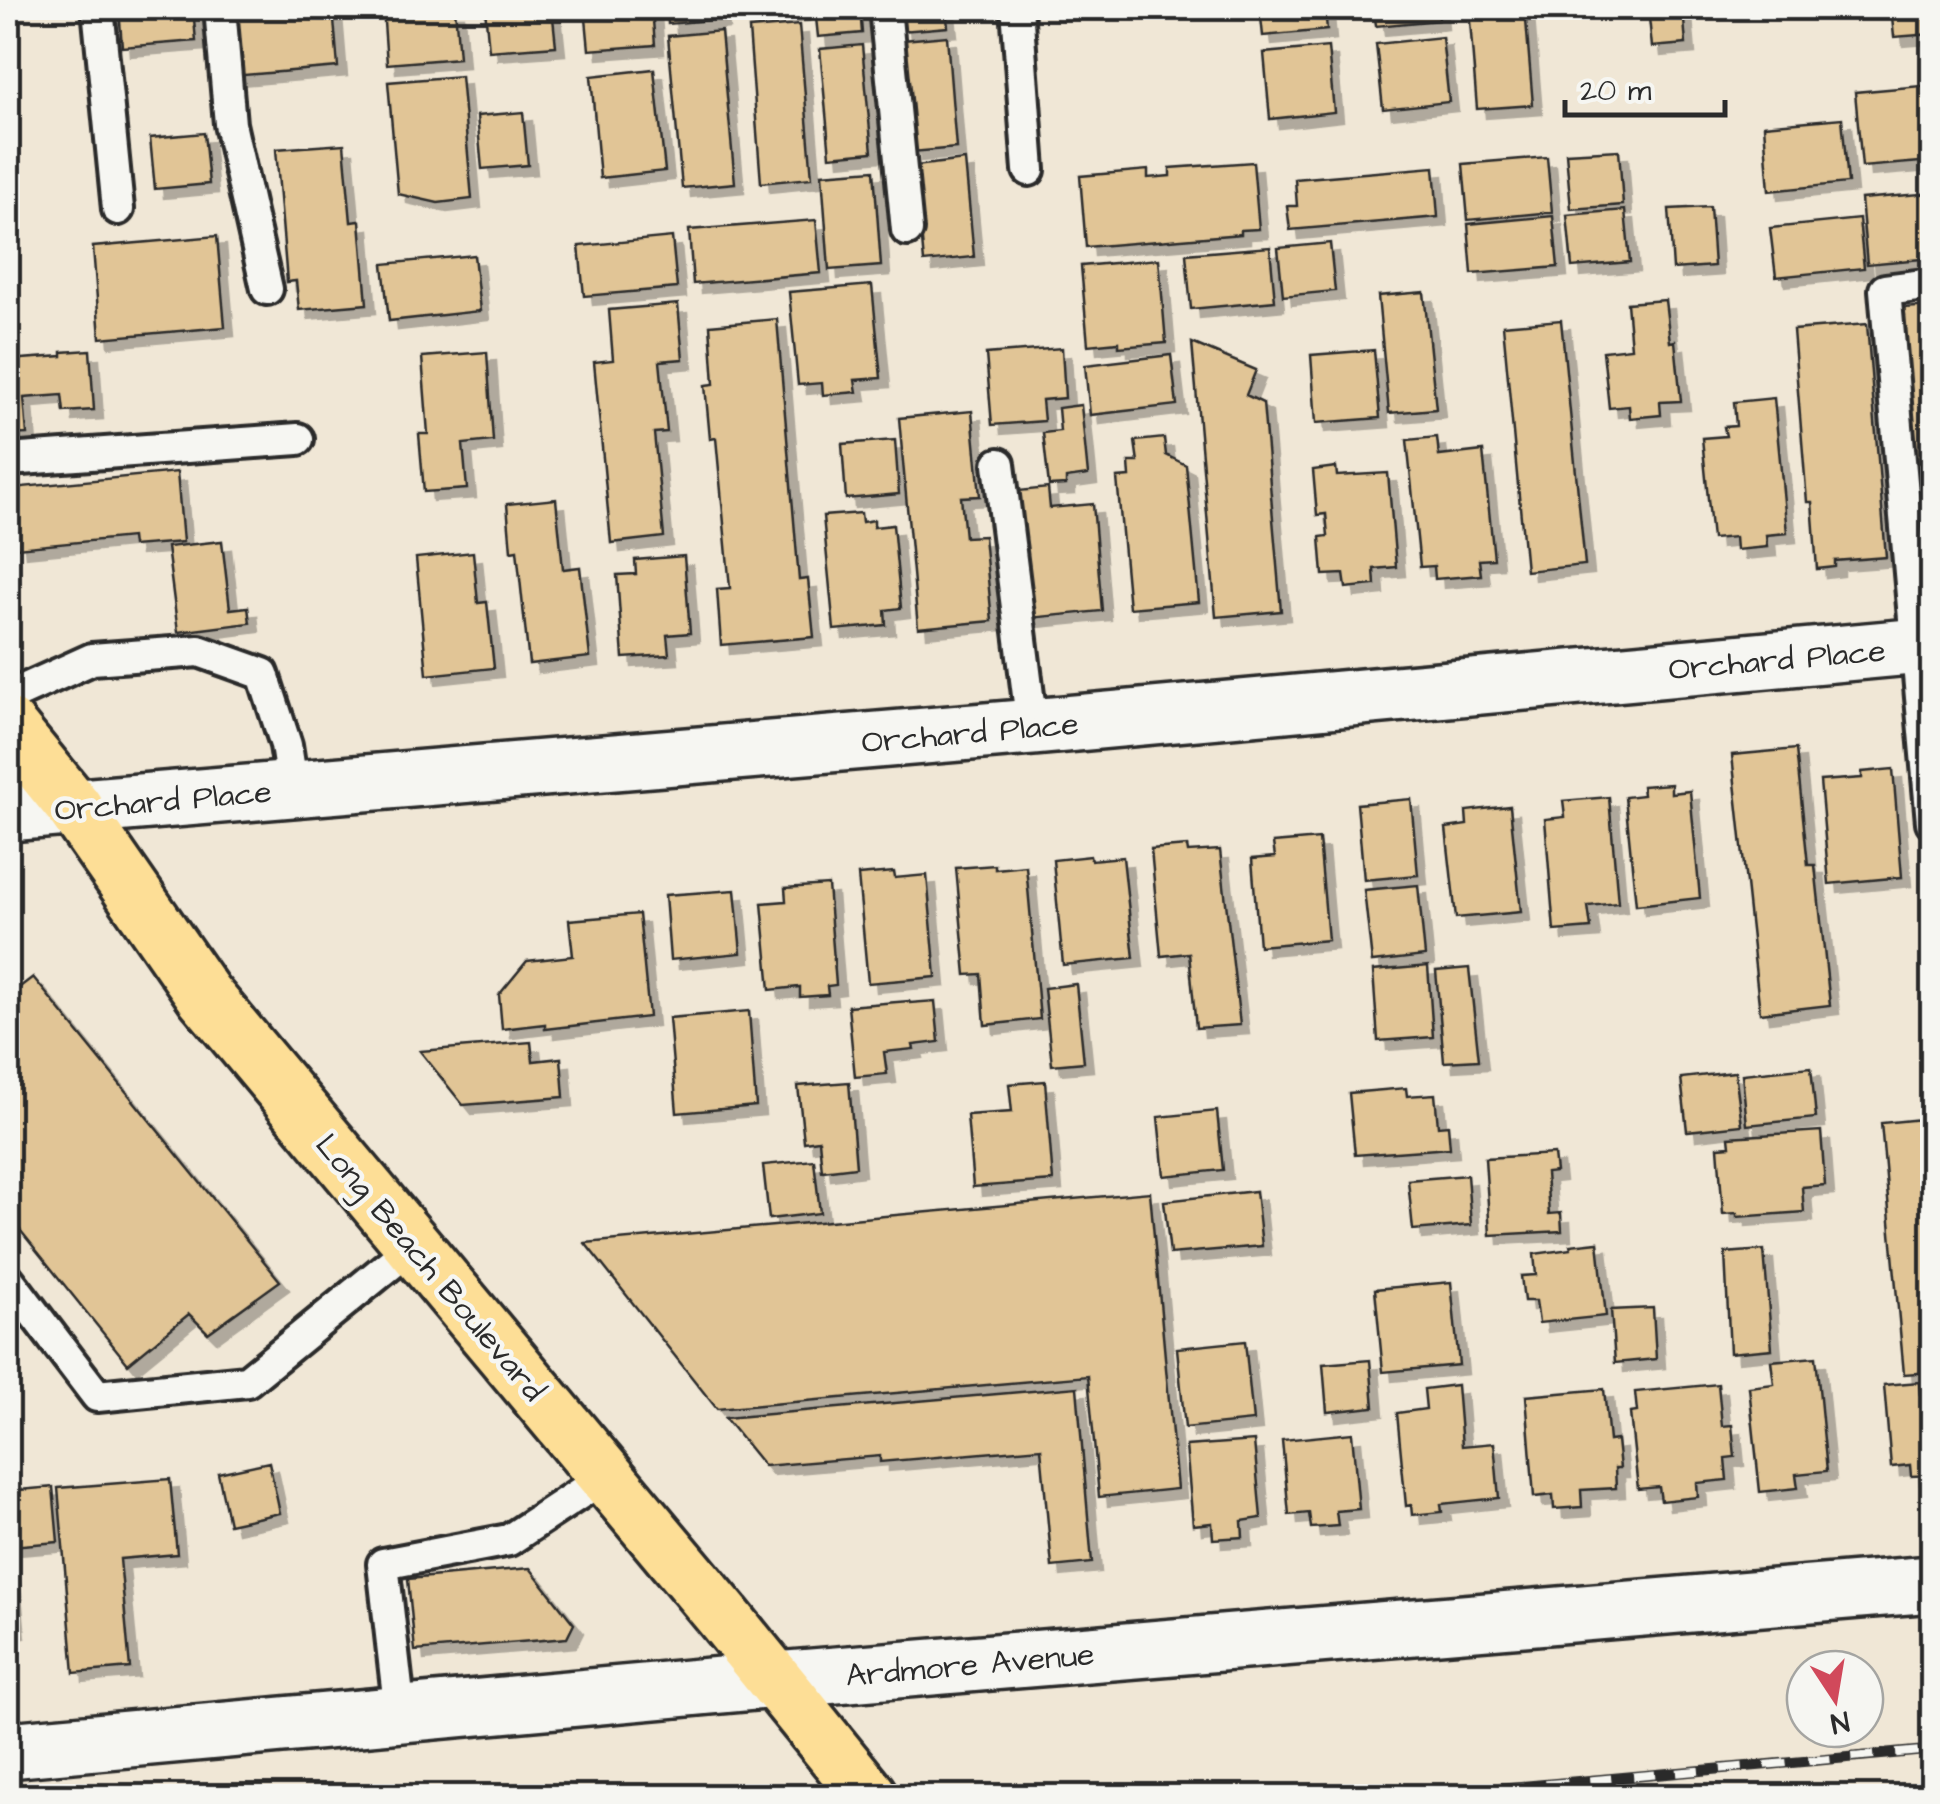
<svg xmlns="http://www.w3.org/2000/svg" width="1940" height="1804" font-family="'Architects Daughter',sans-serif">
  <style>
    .building { fill: #e1c596; stroke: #2b2b2b; stroke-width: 2.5; filter: url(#shadow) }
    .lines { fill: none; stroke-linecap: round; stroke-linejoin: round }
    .lane-casing { stroke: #2b2b2b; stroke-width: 38 }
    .street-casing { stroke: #2b2b2b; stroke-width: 62 }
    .secondary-casing { stroke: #2b2b2b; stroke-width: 62 }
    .primary-casing { stroke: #2b2b2b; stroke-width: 62 }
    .lane { stroke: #f6f6f2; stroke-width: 30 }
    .street { stroke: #f6f6f2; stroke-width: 55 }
    .secondary { stroke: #f6f6f2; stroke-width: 55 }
    .primary { stroke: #fdde96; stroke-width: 55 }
    .rail-casing { stroke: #2b2b2b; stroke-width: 11 }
    .rail { stroke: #f6f6f2; stroke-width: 8; stroke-dasharray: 22; stroke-linecap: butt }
    .labels { text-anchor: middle; stroke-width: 9; stroke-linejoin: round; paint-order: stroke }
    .street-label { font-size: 32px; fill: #2b2b2b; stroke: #f6f6f2 }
  </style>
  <defs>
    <filter id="shadow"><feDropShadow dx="9" dy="9" stdDeviation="0" flood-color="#0004"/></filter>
  </defs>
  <rect width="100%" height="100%" fill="#f0e7d6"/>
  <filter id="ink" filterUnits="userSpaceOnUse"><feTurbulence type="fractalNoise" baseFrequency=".01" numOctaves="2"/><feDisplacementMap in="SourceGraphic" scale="20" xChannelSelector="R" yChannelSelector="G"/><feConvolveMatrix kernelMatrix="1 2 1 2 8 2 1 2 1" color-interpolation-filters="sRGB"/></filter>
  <g filter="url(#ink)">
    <!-- building -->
    <path class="building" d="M119,8h74l3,33 -74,6z
      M228,8h105l5,59 -105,9z
      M383,8h72l4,50 -72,6z
      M485,8h67l4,38 -67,5z
      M585,8h67l3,37 -66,5z
      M667,8h52l1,11 -52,5z
      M744,8h55l1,4 -55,5z
      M815,8h45l2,25 -44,4z
      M900,8h46l2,19 -46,4z
      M1260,8h65l2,22 -64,6z
      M1374,8h64l1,12 -63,6z
      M1469,8h56l8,97 -56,4z
      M1648,8h35l3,36 -34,3z
      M1891,8h41v26l-38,3z
      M799,25l13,153 -51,5 -12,-154z
      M721,31l14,152 -53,5 -14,-152z
      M947,36l9,112 -44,4 -9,-112z
      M1442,37l7,65 -66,7 -7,-65z
      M862,45l10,107 -42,4 -10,-107z
      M1328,47l6,65 -64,7 -6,-66z
      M654,69l11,102 -65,7 -9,-102z
      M461,76l11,123 -34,4 -40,-9 -10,-112z
      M1932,85v76l-70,6 -7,-75z
      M523,112l5,53 -46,4 -5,-53z
      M1842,118l6,65 -79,8 -5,-66z
      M204,133l5,51 -54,5 -5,-51z
      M344,144l7,78 9,-1 7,83 -68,6 -3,-29 -9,1 -11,-133z
      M1619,150l4,55 -52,4 -5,-56z
      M1547,157l5,55 -84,8 -5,-56z
      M965,160l9,97 -50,5 -9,-96z
      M1253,162l6,67 -18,1v4l-155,13 -6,-71 68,-6v8l22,-2v-8z
      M1434,167l4,50 -148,13 -3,-24h10l-2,-27z
      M874,170l7,96 -52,4 -7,-96z
      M1932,193v65l-65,6 -6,-65z
      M1710,207l4,59 -41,3 -4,-60z
      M1625,210l5,52 -58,5 -5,-52z
      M1553,216l5,51 -86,7 -4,-50z
      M1859,219l5,49 -88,9 -6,-49z
      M816,220l5,53 -128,11 -4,-54z
      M217,236l8,91 -125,11 -7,-91z
      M672,237l5,51 -93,8 -5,-50z
      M1330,243l5,48 -52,5 -5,-48z
      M1270,247l5,54 -84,8 -5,-55z
      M474,255l6,56 -91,10 -6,-57z
      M1159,259l7,84 -47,4v-5l-31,3 -7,-79z
      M872,285l9,93 -26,2 2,12 -34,3 -1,-12 -24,2 -9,-93z
      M1424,292l12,117 -47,4 -11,-117z
      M1665,300l5,42 5,-1 6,60 -21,1 1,13 -31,3 -1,-12 -20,2 -6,-57 28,-3 -4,-45z
      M678,304l5,55 -23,2 7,71 -13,1 10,104 -53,6 -17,-181 19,-2 -4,-50z
      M1932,306v224l-9,1 -20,-223z
      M777,319l22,261 9,-1 6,58 -93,8 -4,-56 13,-1 -14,-150 -6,1 -5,-54 9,-1 -4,-59z
      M1561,320l24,245 -59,6 -23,-246z
      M1867,324l19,233 -51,4v6l-18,2 -5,-67h-5l-14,-172z
      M1192,343l64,27 -10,25 17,8 18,208 -65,6z
      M1062,348l3,50 -23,2 2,21 -52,4 -6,-71z
      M90,350l4,60 -30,2 -2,-17 -38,3 3,36 -19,1v-75l54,-4v-4z
      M1374,350l6,68 -64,5 -5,-68z
      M487,352l6,89 -30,3 4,45 -43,3 -5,-58h9l-6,-77z
      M1171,355l6,50 -87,10 -5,-50z
      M1774,398l13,135 -21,2 1,12 -31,3 -1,-13 -23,2 -10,-101 24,-2 -2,-9 12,-1 -2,-24z
      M1081,405l7,70 -22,3v7l-17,1 -6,-53 17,-2 -2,-23z
      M972,411l8,85 -19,1 4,40 19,-1 8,85 -74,7 -19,-210z
      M1437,437l2,19 44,-5 11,108 -15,1 2,15 -46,4 -1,-13 -14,1 -13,-127z
      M1164,438l2,17 20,10 13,137 -70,6 -12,-130 13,-1 -1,-15h9l-3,-21z
      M895,440l4,54 -53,5 -4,-55z
      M1336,467l1,9 51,-3 8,94 -22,2 1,16 -29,3 -2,-14 -21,1 -3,-38 8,-1 -2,-22 -9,1 -4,-45z
      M177,472l6,70 -51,4 -1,-9 -114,11 -6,-60z
      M1048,488l2,20 43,-4 9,107 -72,7 -12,-127z
      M556,499l7,70 17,-2 10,90 -61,7 -12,-114 -6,1 -4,-47z
      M861,513l1,9 12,-2v7l19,-2 8,83 -16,2 1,15 -52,5 -11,-114z
      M222,541l8,68 18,-2 2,16 -72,9 -11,-85z
      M473,552l5,51 9,-1 7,66 -67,7 -11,-117z
      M684,556l6,77 -23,2 2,20 -46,3 -6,-83 19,-1 -1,-14z
      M1796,749l12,116h7l15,140 -70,8 -28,-258z
      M1893,769l9,108 -73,7 -9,-103 42,-3v-6z
      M1671,784v9l19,-2 10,107 -64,7 -11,-108 18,-2 -1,-9z
      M1609,797l9,106 -30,3 3,22 -37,3 -9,-112 20,-2 -2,-16z
      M1411,799l7,76 -54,5 -7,-76z
      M1510,806l11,106 -65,6 -10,-90 21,-3 -1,-14z
      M1319,839l9,101 -69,6 -7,-87 23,-2 -2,-14z
      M1187,846l1,6 32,-2 20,175 -44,3 -7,-75 -28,3 -10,-107z
      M1090,856l1,4 32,-3 11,101 -71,7 -10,-105z
      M995,865v4l31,-3 14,153 -55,6 -4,-51 -15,1 -10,-107z
      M894,872l1,6 32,-3 9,102 -68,6 -10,-108z
      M828,885l8,100 -9,1 1,9 -28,2v-10l-30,3 -8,-87 24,-2 -1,-13z
      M1418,885l7,71 -53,6 -8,-72z
      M735,890l6,63 -71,7 -5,-65z
      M639,914l10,103 -104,12v-5l-43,5 -3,-34 28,-34 46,-5 -4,-36z
      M1428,966l5,71 -55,4 -5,-70z
      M1469,968l10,92 -35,2 -8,-91z
      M33,977l247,304 -72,52 -19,-19 -61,50 -120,-149v-219z
      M1076,984l8,78 -32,3 -8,-77z
      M909,1001l1,2 25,-2 4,41 -26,3 1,4 -30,3 3,22 -32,3 -7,-71z
      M749,1011l7,95 -79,7 -8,-95z
      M531,1042l2,19 28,-3 3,39 -101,8 -43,-54z
      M1811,1067l5,51 -69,7 -5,-51z
      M1735,1072l7,53 -55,6 -6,-53z
      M1045,1081l8,100 -80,6 -6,-72 45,-3 -3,-28z
      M849,1082l7,85 -34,4 -3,-31 -15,2 -6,-56z
      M1406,1088l1,8 28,-2 3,32 10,-1 2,23 -95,7 -6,-62z
      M1217,1111l6,59 -59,6 -6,-59z
      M1932,1118v254l-28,2 -23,-251z
      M1821,1131l4,54 -23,2 2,25 -67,5v-4l-14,1 -5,-67 12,-1 -1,-9z
      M1554,1154l2,18 -10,1 3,41 12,-1 1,18 -72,4 -5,-77z
      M814,1160l6,53 -51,6 -6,-54z
      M1467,1175l4,50 -58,5 -5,-50z
      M1256,1191l6,55 -92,8 -6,-53z
      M1150,1192l27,297 -78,8 -11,-121 -371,33 -132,-166z
      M1598,1242l8,74 -67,7 -3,-22h-12l-3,-25 15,-1 -2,-21 37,-5 -1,-4z
      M1764,1250l8,99 -42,4 -5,-100z
      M1451,1282l8,83 -76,7 -8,-83z
      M1653,1308l3,51 -41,4 -4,-53z
      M1245,1341l8,80 -68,7 -8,-80z
      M1816,1357l11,114 -31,3 2,14 -38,4 -11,-105 25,-3 -3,-23z
      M1370,1360l4,47 -47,5 -4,-48z
      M1919,1382l1,12 12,-1v82l-21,1 -1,-11 -19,2 -7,-82z
      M1718,1384l4,42 10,-1 3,32 -10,1 2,22 -30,3 1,14 -37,4 -2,-14 -21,2 -8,-76 7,-1 -2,-20z
      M1457,1385l5,61 32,-3 5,55 -58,6 1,8 -30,3 -1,-10 -5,1 -9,-93 29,-4 -2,-20z
      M1077,1387l15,176 -40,4 -11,-119 -161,14v-6l-116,10 -39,-48z
      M1604,1389l5,52 8,-1 3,28h-5l1,20 -35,2 1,17 -28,2 -1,-14 -19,2 -8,-101z
      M1352,1433l7,76 -23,2 2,15 -27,2 -2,-15 -20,2 -7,-75z
      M1254,1441l7,77 -19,3 1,16 -30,2 -1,-16 -19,2 -7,-79z
      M269,1462l11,51 -51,11 -11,-51z
      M170,1479l7,75 -57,5 10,109 -56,5 -16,-185z
      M53,1487l5,55 -47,4 -1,-9h-2v-46z
      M8,1542l8,87 -8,1z
      M530,1568l44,56 -7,14 -152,13 -7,-72z"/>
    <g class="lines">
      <defs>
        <path id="lane" d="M98,8l20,201
          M220,8l10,116 37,165
          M885,8l22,222
          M1017,8l12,162
          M1932,284l-47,6 47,532
          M8,460l290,-21
          M999,464l33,263
          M8,697l84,-38 107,-8 64,23 23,71 7,45
          M8,1279l89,117 150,-15 167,-136
          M400,1714l-17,-150 126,-24 97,-64"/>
        <path id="street" d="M8,813l1024,-86 900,-82"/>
        <path id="secondary" d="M8,1750l768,-70 1156,-96"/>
        <path id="primary" d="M8,726l65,80 131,189 518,620 147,181"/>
      </defs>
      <!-- lane casing -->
      <use href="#lane" class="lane-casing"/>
      <!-- street casing -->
      <use href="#street" class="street-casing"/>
      <!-- secondary casing -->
      <use href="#secondary" class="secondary-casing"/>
      <!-- primary casing -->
      <use href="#primary" class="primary-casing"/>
      <!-- lane -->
      <use href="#lane" class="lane"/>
      <!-- street -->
      <use href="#street" class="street"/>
      <!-- secondary -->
      <use href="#secondary" class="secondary"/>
      <!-- primary -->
      <use href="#primary" class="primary"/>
      <defs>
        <path id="rail" d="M1414,1796l518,-46"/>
      </defs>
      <!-- rail casing -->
      <use href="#rail" class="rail-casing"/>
      <!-- rail -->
      <use href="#rail" class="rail"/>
    </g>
  </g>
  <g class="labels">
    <!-- street labels -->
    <g class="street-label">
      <text transform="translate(1777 659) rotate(-5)" y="11">Orchard Place</text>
      <text transform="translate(970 732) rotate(-5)" y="11">Orchard Place</text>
      <text transform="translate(163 800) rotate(-5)" y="11">Orchard Place</text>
      <text transform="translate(431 1267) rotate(50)" y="11">Long Beach Boulevard</text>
      <text transform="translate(970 1664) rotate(-5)" y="11">Ardmore Avenue</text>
    </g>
  </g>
  <!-- margin -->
  <rect width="1940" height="1804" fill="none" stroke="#f6f6f2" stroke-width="40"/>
  <rect x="20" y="20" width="1900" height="1764" fill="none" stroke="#2b2b2b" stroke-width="4" filter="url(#ink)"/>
  <!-- north arrow -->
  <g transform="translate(1835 1699) rotate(168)"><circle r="48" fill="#f6f6f2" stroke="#a5a5a2" stroke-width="2.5"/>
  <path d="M0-8L18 38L0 25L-18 38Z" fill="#d1495b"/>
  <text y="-15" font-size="28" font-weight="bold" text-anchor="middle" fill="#2b2b2b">N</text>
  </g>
  <!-- scale -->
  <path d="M1565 100v15h160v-15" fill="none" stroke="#2b2b2b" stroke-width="5"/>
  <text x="1580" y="100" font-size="30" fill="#2b2b2b" stroke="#f6f6f2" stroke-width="8" paint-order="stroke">20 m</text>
</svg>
